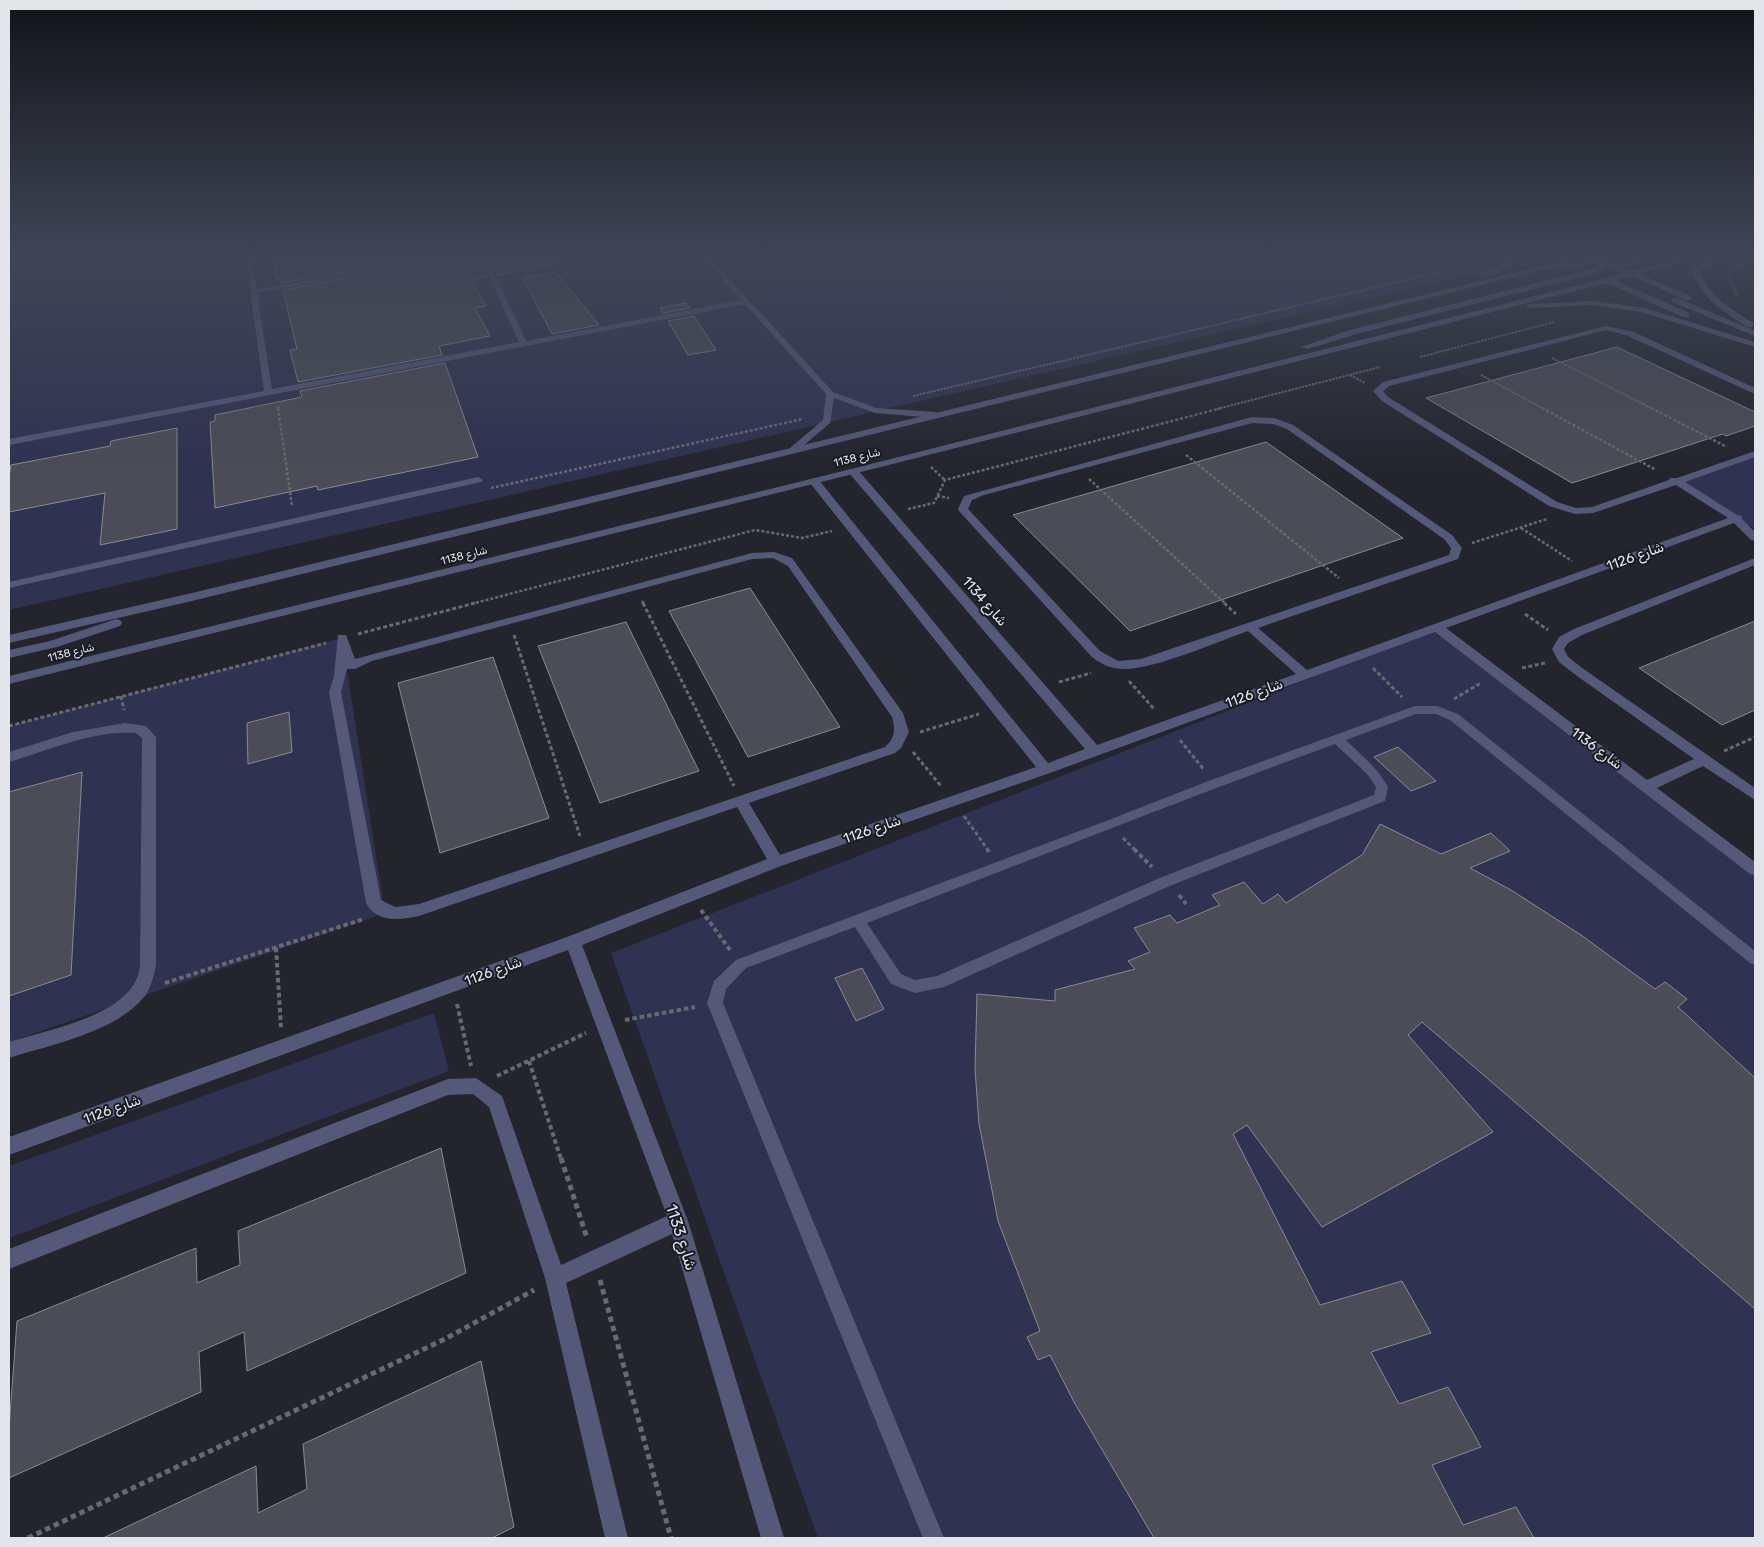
<svg xmlns="http://www.w3.org/2000/svg" width="1764" height="1547" font-family="Rubik,'Noto Sans Arabic',sans-serif">
  <style>
    .green { fill: #2f3250 }
    .building { fill: #4b4c55; stroke: #898b94 }
    .lines { fill: none; stroke-linecap: round; stroke-linejoin: round }
    .path-far4 { stroke: #686971; stroke-width: 2; stroke-dasharray: 2.5 1; stroke-linecap: butt }
    .path-far3 { stroke: #686971; stroke-width: 2.5; stroke-dasharray: 3 2; stroke-linecap: butt }
    .path-far2 { stroke: #686971; stroke-width: 3; stroke-dasharray: 4 2.5; stroke-linecap: butt }
    .path-far1 { stroke: #686971; stroke-width: 4; stroke-dasharray: 4.5 3; stroke-linecap: butt }
    .path { stroke: #686971; stroke-width: 5; stroke-dasharray: 5.5 4; stroke-linecap: butt }
    .service { fill: #545879; fill-rule: evenodd }
    .minor { fill: #545879; fill-rule: evenodd }
    .tertiary { fill: #545879; fill-rule: evenodd }
    .labels { text-anchor: middle; stroke-width: 4; stroke-linejoin: round; paint-order: stroke }
    .far-street-label { font-size: 11px; fill: #e4e5eb; stroke: #191b22 }
    .street-label { font-size: 14px; fill: #e4e5eb; stroke: #191b22 }
    .near-street-label { font-size: 16px; fill: #e4e5eb; stroke: #191b22 }
  </style>
  <rect width="100%" height="100%" fill="#23242c"/>
  <!-- green -->
  <path class="green" d="M9,254h1540l5,2 -1545,354z
    M1755,453v76l-81,-49z
    M1438,628l317,239v671h-937l-207,-585z
    M342,638l43,275 -376,129v-316z
    M434,1013l15,58 -440,167v-72z"/>
  <!-- building -->
  <path class="building" d="M272,254h180l-171,29 -1,-4 -3,1z
    M477,254l10,23 -16,3 15,26 -11,2 15,28 -51,10 3,9 -144,27 -8,-32 7,-1 -14,-59z
    M487,254h67l1,11 -58,10z
    M556,272l43,53 -47,9 -29,-56z
    M686,303l4,5 -27,5 -3,-5z
    M694,316l22,34 -28,5 -20,-34z
    M1617,347l138,65v14l-29,10 -3,-2 -151,49 -146,-85z
    M445,363l33,94 -160,33 -1,-4 -102,22 -5,-86 5,-1v-6l87,-18 -2,-6z
    M177,428v101l-77,16 5,-52 -96,19v-34l2,-13 99,-19 1,-5z
    M1266,442l137,96 -273,93 -117,-116z
    M750,588l90,139 -92,30 -79,-146z
    M1755,621v89l-33,15 -83,-57z
    M626,622l73,149 -99,32 -62,-157z
    M493,657l56,161 -109,35 -42,-170z
    M289,712l3,40 -44,12 -1,-41z
    M1398,747l38,34 -25,10 -37,-34z
    M82,772l-11,203 -62,21v-204z
    M1380,824l61,30 50,-21 19,18 -40,17 41,22 70,45 74,54 10,-7 22,17 -9,8 77,71v231l-333,-287 -14,13 85,97 -171,95 -75,-102 -14,9 87,171 82,-24 29,52 -60,19 28,52 49,-17 33,60 -49,18 31,60 53,-18 18,31h-380l-80,-136 -24,-47 -12,5 -11,-23 13,-6 -42,-110 -19,-97 -4,-55 2,-75 78,7v-11l80,-21 -7,-8 22,-9 -16,-24 36,-13 7,8 43,-18 -8,-10 32,-13 19,22 15,-10 8,9 76,-48z
    M862,968l22,41 -28,12 -21,-43z
    M441,1148l25,125 -219,98 -3,-39 -45,20 2,40 -192,86v-50l8,-107 179,-73 1,35 43,-18 -2,-34z
    M481,1361l33,166 -22,11h-389l153,-72 2,47 49,-24 -4,-45z"/>
  <g class="lines">
    <!-- path-far4 -->
    <path class="path-far4" d="M1733,267l22,-5
      M1728,270l9,27
      M1420,357l134,-35
      M1552,358l101,51
      M1350,375l15,8
      M1481,375l63,34
      M913,396l561,-132
      M278,406l1,3
      M1217,409l163,-42"/>
    <!-- path-far3 -->
    <path class="path-far3" d="M278,408l14,98
      M1542,408l114,62
      M1651,408l76,39
      M1186,455l153,123
      M931,467l14,13
      M1089,479l137,125
      M491,488l312,-69
      M937,496l12,2
      M908,509l26,-6 11,-23 277,-72
      M1521,528l51,33
      M1472,543l75,-24
      M642,601l2,3
      M471,604l284,-74 47,8 30,-7"/>
    <!-- path-far2 -->
    <path class="path-far2" d="M643,603l91,183
      M1224,603l12,11
      M1525,614l23,16
      M358,634l117,-31
      M514,635l66,201
      M1373,668l29,29
      M1522,668l23,-5
      M1129,681l26,29
      M1059,682l32,-9
      M121,696l3,14
      M1454,699l27,-16
      M9,726l317,-83
      M920,732l59,-18
      M1180,740l24,30
      M1724,751l31,-14
      M913,752l28,34
      M964,816l24,34
      M1123,838l12,12"/>
    <!-- path-far1 -->
    <path class="path-far1" d="M987,849l2,3
      M1134,849l18,18
      M1179,895l7,9
      M701,910l29,40
      M276,948l5,79
      M165,983l199,-64
      M457,1004l14,62
      M625,1020l70,-13
      M529,1061l32,98
      M497,1076l89,-43"/>
    <!-- path -->
    <path class="path" d="M561,1158l26,80
      M600,1280l71,258
      M28,1538l417,-199 89,-49"/>
    <!-- service -->
    <path class="service" d="M245,254h6l6,35 204,-35h13l-217,39 15,96 247,-47 -40,-88h6l41,87 215,-41 -40,-46h6l126,138 43,16 60,4 4,3 -4,3 -61,-5 -41,-15 -4,25 -34,29h-6v-4l33,-28 3,-26 -81,-90 -736,141v-6l255,-48z
      M796,254h13l-32,7 -3,-2z
      M478,477l5,3 -2,2 -472,106v-6z
      M1415,706h22l21,8 297,237v14l-5,-2 -300,-243 -14,-6h-20l-70,26c15,15 32,28 42,47l-3,14 -213,84 -228,102 -29,6 -24,-9 -36,-57 -109,41 -20,21 -3,14 221,535h-21l-216,-535 7,-22 22,-21 370,-139 105,-41zM1335,744l32,30 9,13 -2,8 -212,82 -225,99 -22,4 -14,-6 -34,-51c156,-60 311,-122 468,-179z"/>
    <!-- minor -->
    <path class="minor" d="M1606,326l28,6 121,56v6l-127,-58 -22,-6 -217,56 -6,5 5,6 169,105 19,6 16,-1 77,-27 1,-2h7l78,-27v6l-70,25 52,33 5,1v3l13,13v9l-4,-1 -17,-17 -288,105 201,152 47,-21 -117,-83 -18,-14 -7,-13 7,-12 15,-8 181,-71v7l-173,70 -14,8 -4,6 4,8 17,13 170,118v12l-52,-34 -46,22 98,74v14l-5,-2 -315,-242 -385,141 -269,93 -199,79 106,276 96,317h-23l-89,-304 -106,49 62,255h-23l-60,-260 -56,-171 -16,-13 -25,1 -439,174v-20l439,-170 28,-1 26,18 59,169 106,-49 -99,-266 -559,205v-18l558,-200 200,-78 -30,-52 -318,109c-18,4 -43,7 -53,-13l-37,-211 5,-16 4,-41h8l9,24 397,-106 22,-1 18,6 111,155 6,19 -8,16 -6,5 -146,50 31,52 256,-88 -226,-284v-4h8l230,284 37,-14 -236,-276v-4h8l240,276 199,-71 -48,-43c-31,11 -95,39 -125,38 -12,0 -22,-5 -31,-12l-133,-146 -1,-2 6,-13 288,-79 22,1 19,7 159,110 10,13 -4,11 -200,69 49,42 421,-152 -52,-33 -83,28 -18,1 -26,-8 -167,-105 -9,-10 10,-9zM1252,423l21,1 14,5 157,110 7,9 -2,7 -308,104 -23,2 -18,-10 -132,-142 4,-9 12,-5zM773,558l15,8 104,151c3,12 4,20 -7,30l-466,157 -24,3 -14,-7 -40,-208 6,-23h8l17,-8 380,-102z
      M125,723l21,3 10,11v228c-2,11 -5,23 -12,32 -28,35 -94,48 -135,61v-16c35,-11 105,-24 125,-58 4,-6 5,-13 6,-19l2,-227 -6,-5c-43,-3 -86,17 -127,29v-10l64,-20z"/>
    <!-- tertiary -->
    <path class="tertiary" d="M1507,254h7c-3,14 -19,24 -33,23v-4l21,-9z
      M1545,254h10l20,9 23,-7 24,-2 -15,5 10,5 40,-10h12l-45,13 10,4 68,-17h12l-74,20 51,22v4h-6l-53,-24 -17,4 74,33v4h-6l-76,-34 -750,190 -848,211v-8l842,-207 775,-196 -15,-4 -7,-6v6l-11,5 -237,60 -48,15 -7,-2 49,-17 237,-60 10,-4 -1,-4 -22,5 -23,1 -1359,333 -183,42v-8l183,-42 1359,-329 13,-1z
      M1720,254h9l-24,13 -5,5c9,25 32,37 53,51v4h-6c-22,-15 -45,-28 -55,-55l7,-9z
      M1672,298h6l77,33v5l-83,-34z
      M1593,301l52,7 110,34v5l-114,-35 -48,-7 -63,3 -4,-2 4,-2z
      M116,619l4,1 2,3 -2,3 -63,21 -48,11v-8l41,-9z"/>
  </g>
  <!-- sky -->
  <linearGradient id="sky" x2="0" y2="1"><stop stop-color="#131418"/><stop offset="0.54" stop-color="#3f4556"/><stop offset="1" stop-color="#3f4556" stop-opacity="0"/></linearGradient>
  <rect width="1764" height="470" fill="url(#sky)"/>
  <g class="labels">
    <!-- far-street labels -->
    <g class="far-street-label">
      <text transform="translate(857 457) rotate(-14)" y="4">شارع 1138</text>
      <text transform="translate(464 555) rotate(-14)" y="4">شارع 1138</text>
      <text transform="translate(71 652) rotate(-14)" y="4">شارع 1138</text>
    </g>
    <!-- street labels -->
    <g class="street-label">
      <text transform="translate(1635 556) rotate(-20)" y="5">شارع 1126</text>
      <text transform="translate(985 601) rotate(49)" y="5">شارع 1134</text>
      <text transform="translate(1254 693) rotate(-20)" y="5">شارع 1126</text>
      <text transform="translate(1597 748) rotate(37)" y="5">شارع 1136</text>
      <text transform="translate(872 829) rotate(-19)" y="5">شارع 1126</text>
      <text transform="translate(493 971) rotate(-20)" y="5">شارع 1126</text>
      <text transform="translate(112 1109) rotate(-20)" y="5">شارع 1126</text>
    </g>
    <!-- near-street labels -->
    <g class="near-street-label">
      <text transform="translate(682 1237) rotate(72)" y="6">شارع 1133</text>
    </g>
  </g>
  <!-- border -->
  <rect width="1764" height="1547" fill="none" stroke="#e4e5eb" stroke-width="20"/>
</svg>
